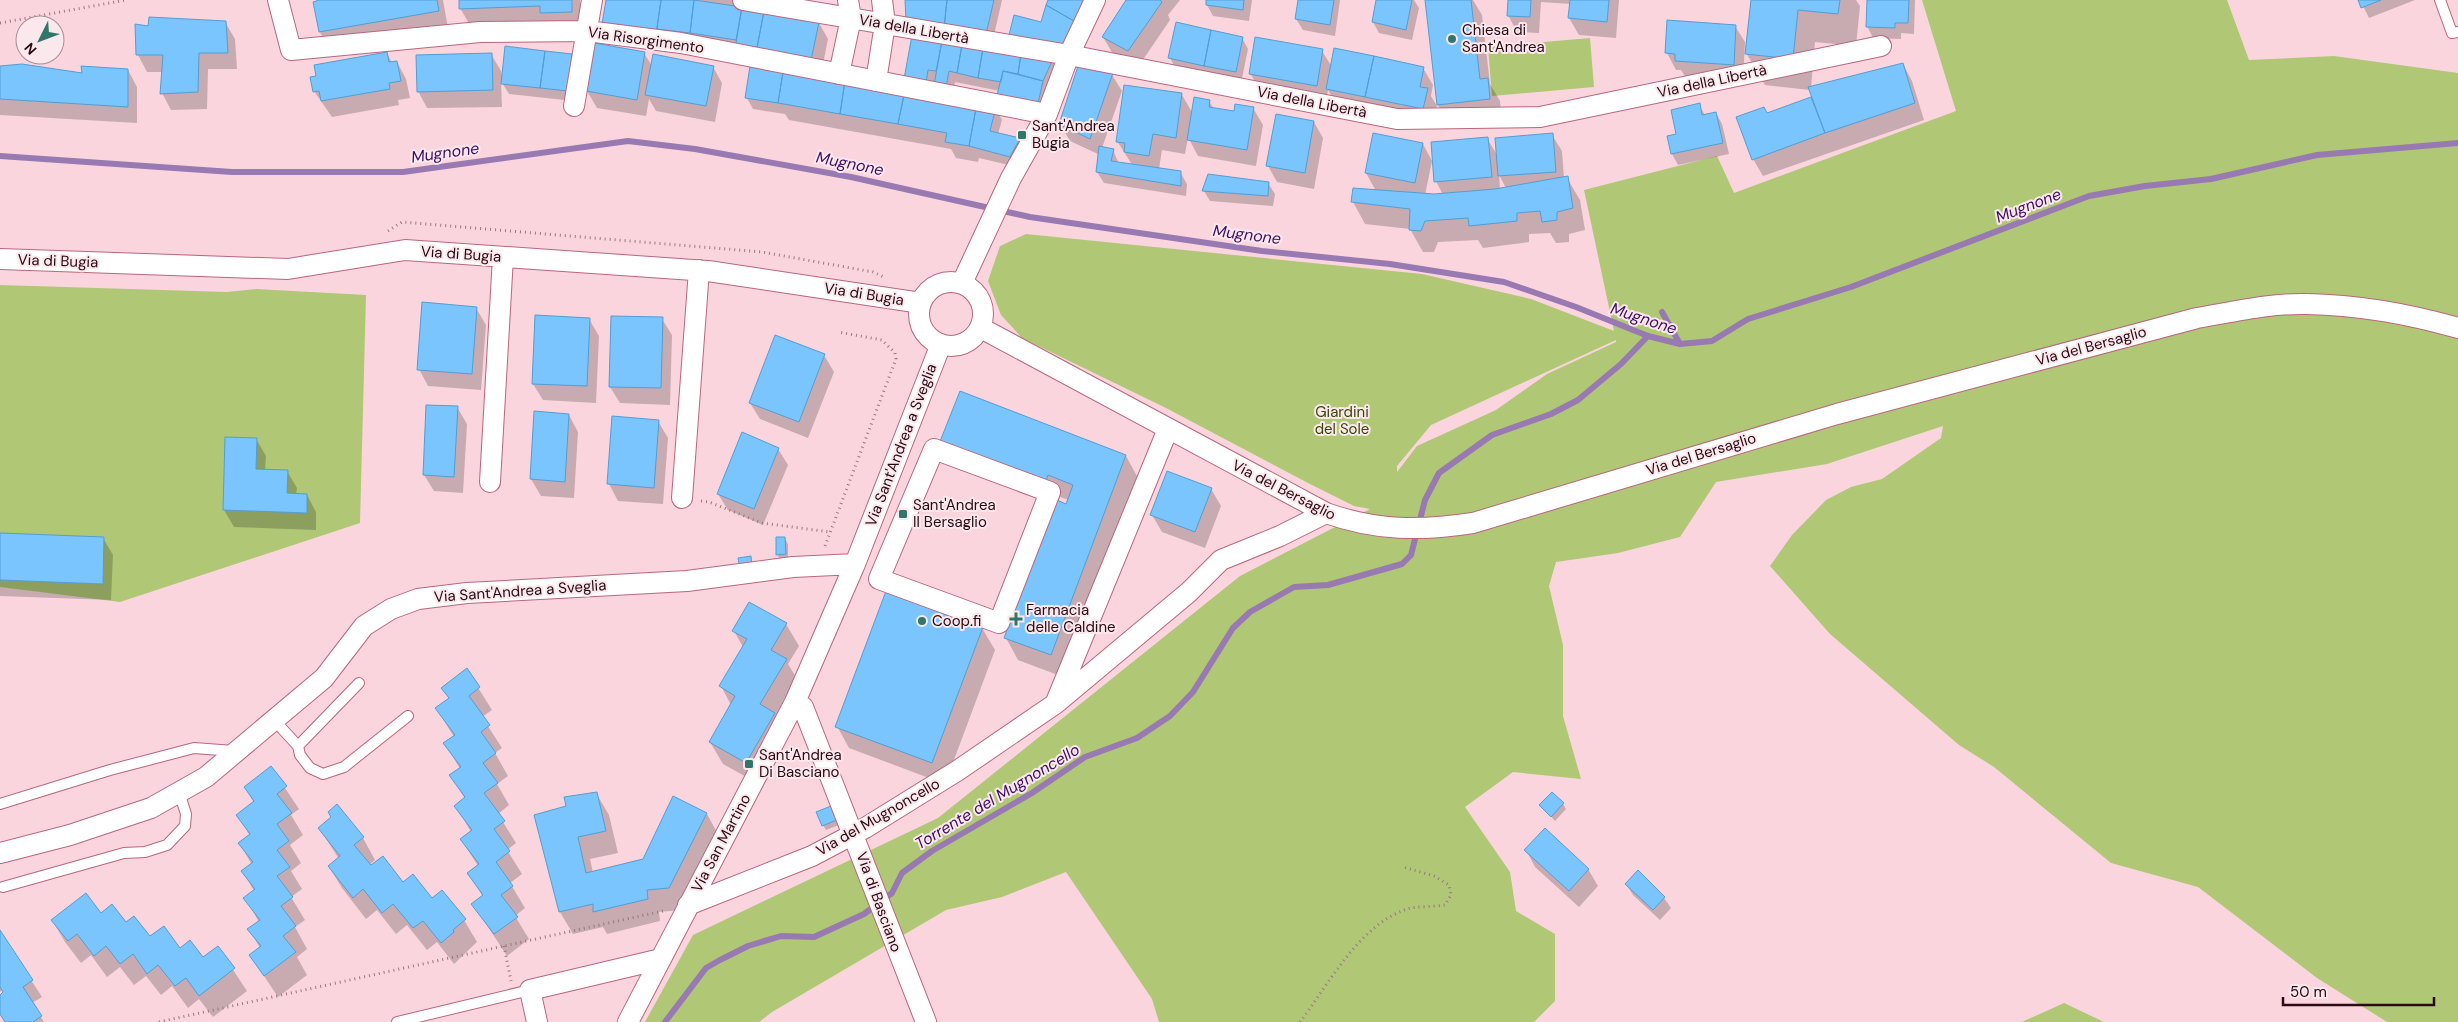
<svg xmlns="http://www.w3.org/2000/svg" width="2458" height="1022" font-family="'DM Sans',sans-serif">
  <style>
    .green { fill: #b0c776; fill-rule: evenodd }
    .shadow { fill: #0003; fill-rule: evenodd }
    .lines { fill: none; stroke-linecap: round; stroke-linejoin: round }
    .stream { stroke: #9879b2; stroke-width: 6 }
    .building { fill: #7ac5fd; stroke: #539dd3 }
    .lane-casing { stroke: #b9667e; stroke-width: 12 }
    .street-casing { stroke: #b9667e; stroke-width: 22 }
    .path { stroke: #9b7781; stroke-width: 3; stroke-dasharray: 1 4; stroke-linecap: butt }
    .lane { stroke: #fff; stroke-width: 10 }
    .street { stroke: #fff; stroke-width: 20 }
    .poi-dot { fill: #30766b; stroke: #fbe8ec; stroke-width: 2 }
    .labels { text-anchor: middle; stroke-width: 4; stroke-linejoin: round; paint-order: stroke }
    .street-label { font-size: 15px; fill: #2a0a15; stroke: #fbe8ec }
    .poi-label { font-size: 15px; fill: #2a0a15; stroke: #fbe8ec; text-anchor: start }
    .park-label { font-size: 15px; fill: #384607; stroke: #fbe8ec }
    .water-label { font-size: 16px; font-style: italic; fill: #3d0e67; stroke: #fbe8ec }
  </style>
  <rect width="100%" height="100%" fill="#fbd5de"/>
  <!-- green -->
  <path class="green" d="M1922,0h305l22,60 85,-4 124,17v949h-71l-70,-44 -119,-91 -87,-24 -117,-96 -35,-22 -129,-111 -60,-68 22,-31 34,-35 25,-13 31,-8 59,-41 2,-12 -116,38 -111,18 -36,55 -62,16 -62,9 -7,24 14,59v71l18,63 -68,-7 -48,35 45,65 6,39 39,23v67l-21,21h-375l-7,-23 -86,-127 -64,25 -56,13 -174,102 -13,10h-114l48,-87 245,-117 302,-242 130,-67 -16,-3 -46,-23 -142,-75 -144,-70 -21,-23 -13,-34 12,-35 26,-12 396,40 109,25 83,32 -30,-141 133,-34 17,37 222,-82zM1616,340v2l-69,32 -51,36 -79,36 -20,26v-6l34,-41z
    M1590,38l4,49 -102,9 -4,-49z
    M0,285l227,7 29,-3 110,6 -6,228 -240,79 -120,-15z
    M2064,1003l40,19h-82z"/>
  <!-- shadow -->
  <path class="shadow" d="M321,0h122l5,28 -119,21 -9,-17 -6,-29z
    M460,0h120l1,29 -111,-4 -10,-17z
    M607,0h163l49,23 9,16 -8,40 92,10 1,-52 -7,-37h96l-10,44 60,16 7,11 -16,48 -43,-28 -45,-9 -3,18 43,8 7,12 -4,14 21,6 6,10 -8,17 -38,-9 -1,4 -22,-4 -5,-9 -162,-29 -4,-6 -32,-5 -6,-11 21,-28 -102,-30z
    M1128,0h52l-12,15 2,5 -32,47 -25,-13 -10,-17z
    M1208,0h44l-3,21 -36,-5 -6,-11z
    M1299,0h41l-5,36 -32,-6 -7,-11z
    M1378,0h36l5,8 -7,32 -33,-7 -6,-11z
    M1426,0h47l9,15 8,69 10,17 2,20 -51,6 -13,-22z
    M1509,0h110l-3,38 -37,-3 -10,-17 2,-14 -30,-2 -2,31 -22,-1 -9,-17z
    M1752,0h104l4,6 -4,40 -41,-4 -4,46 92,-24 9,17 12,39 -161,56 -10,-17 14,-45 46,-17 -3,-7 -45,-5 -20,-34z
    M1868,0h47l-1,34 -13,-1v6l-28,-1 -6,-12z
    M2360,0h55l-46,18z
    M225,22l10,17 2,30h-29l-1,40 -36,1 -9,-17 1,-21h-16l-9,-17 11,-27z
    M1735,26l10,16 -2,39 -57,-3 -5,-8h-5l-9,-17z
    M1242,38l6,11 -7,34 -65,-14 -6,-11z
    M1322,51l10,16 91,1 10,17 -2,11 6,10 -5,19 -98,-25 -6,-10 -2,12 -66,-12 -10,-17z
    M387,53l5,10 5,-1 9,17 4,19 -12,2 1,5 -67,12 -18,-26z
    M644,53l8,13 61,1 9,16 -7,39 -59,-11 -7,-12 -3,17 -49,-8 -10,-17z
    M491,54l10,17 2,9 68,-25 7,11 -4,35 -65,-7 -8,-13 1,26 -75,1 -9,-17z
    M0,68l83,6 45,-4 9,17v36l-137,-8z
    M1112,75l10,16 -20,57 11,2 6,14 14,2 -16,-25 65,-46 11,19 16,-13 5,8 21,3 18,-4 10,17 -7,41 -58,-10 -10,-19 -3,17 -23,-4 -3,19 21,3 7,12 -1,12 -82,-13 -7,-11 3,-17 -30,-14 -10,-17z
    M1699,105l6,10 11,-2 6,11 7,30 -51,11 -6,-11 6,-20z
    M1314,122l9,16 -9,51 -37,-7 -9,-16z
    M1552,135l10,16 2,27h3l13,22 5,30 -16,4v8l-13,1 -6,-10 -21,1v8l-46,6 -5,-8 -40,2 -4,10h-11l-13,-23 -45,-5 -12,-22 23,-11 -10,-18 57,-29 9,17 -7,34h18l-7,-14 51,-43 10,17zM1499,175l7,13 -6,1z
    M1268,183l7,11 -2,12 -63,-5 -6,-10z
    M476,308l10,17 -5,65 -53,-4 -9,-17z
    M589,319l10,17 -3,67 -53,-3 -10,-16z
    M662,319l10,16 -2,70 -50,-2 -10,-16z
    M824,355l10,17 -26,66 -48,-19 -10,-16z
    M457,407l10,17 -4,69 -29,-2 -10,-16z
    M569,415l9,17 -4,66 -33,-2 -10,-17z
    M658,421l10,17 -5,66 -45,-3 -9,-17z
    M256,439l10,17 -1,14 22,1 10,17 -1,7h11l9,17v18l-82,-3 -10,-17z
    M778,449l10,16 -25,60 -35,-15 -10,-16z
    M1126,456l12,22 -75,199 -45,-17 -12,-22 50,-133 -102,-39zM1060,497l9,3 -2,5 -9,-3z
    M1211,489l10,17 -16,42 -43,-16 -10,-17z
    M0,534l103,4 10,17 -2,45 -111,-4z
    M785,539l3,5v15h-8l-3,-5z
    M786,624l13,22 -11,18 11,18 -40,102 -36,-20 -13,-22 21,-37 -10,-19 22,-39 -9,-16z
    M982,628l13,22 -50,134 -96,-36 -12,-22z
    M467,670l25,40 -10,7 20,31 -7,5 13,23 -11,8 12,21 -11,9 18,29 -9,7 15,24 -12,9 15,25 -10,8 14,23 -22,17 -34,-52 10,-7 -14,-24 9,-7 -17,-27 10,-7 -15,-26 9,-7 -14,-23 9,-7 -15,-26 9,-6 -17,-28 12,-10 -6,-11z
    M271,767l28,42 -8,6 12,20 -13,10 11,18 -10,8 11,18 -11,8 14,23 -10,7 12,22 -10,8 10,18 -29,22 -28,-42 10,-7 -11,-19 10,-7 -14,-24 9,-7 -11,-19 9,-7 -12,-21 10,-8 -12,-21 16,-12 -9,-16z
    M596,793l13,22 9,38 -28,6 3,14 51,-13 30,-62 33,16 12,22 -38,74 -22,2 1,9 -53,13 -4,-7 -30,7 -13,-22 7,-105z
    M1563,804l3,5 -11,12 -14,-16z
    M833,812l6,13 -13,5 -3,-5z
    M319,828l44,10 12,22 -6,5 95,55 13,22 -23,22 -17,-22 -10,8 -20,-25 -11,9 -19,-24 -11,9 -24,-31 -13,-21 10,-8z
    M1526,850l62,19 10,17 -19,21 -44,-40z
    M1626,884l38,14 7,10 -11,12 -27,-25z
    M101,914l25,10 24,14 53,21 15,-12 29,44 -34,26 -14,-18 -11,9 -16,-22 -11,9 -15,-19 -12,9 -14,-18 -13,10 -16,-22 -10,8 -16,-21 -13,-22z
    M0,932l42,65 -10,6 12,19h-39l-5,-8v-18l4,-3 -2,-3 -2,2z"/>
  <g class="lines">
    <!-- stream -->
    <path class="stream" d="M0,156l232,16h171l225,-31 67,8 156,28 179,40 232,34 128,13 114,18 72,25 72,29 32,8 32,-3 36,-22 103,-32 238,-91 56,-10 66,-7 106,-24 141,-12
      M1662,312l18,32
      M665,1022l41,-54 14,-8 28,-14 33,-10 33,1 50,-23 28,-21 10,-20 30,-22 100,-58 53,-36 52,-19 33,-22 23,-24 40,-64 17,-16 44,-25 34,-2 74,-21 9,-9 14,-55 14,-27 53,-38 59,-21 27,-14 43,-36 27,-28"/>
  </g>
  <!-- building -->
  <path class="building" d="M319,0h118l2,11 -120,21 -6,-30z
    M459,0h113v12l-32,1v-7l-81,3z
    M606,0h55l-5,34 -54,-10z
    M661,0h33l-4,33 -33,-4z
    M694,0l48,7 -6,33 -46,-7z
    M905,0h42l-3,28 -38,-7z
    M947,0h47l-8,34 -42,-6z
    M1048,0h37l-11,21 -28,-16z
    M1126,0h34l2,2 -34,49 -26,-14z
    M1206,0h38l-1,10 -37,-5z
    M1298,0h36l-4,25 -35,-6z
    M1376,0h36l-6,30 -34,-8z
    M1425,0h46l9,79 8,-1 2,21 -53,6z
    M1508,0h23l-1,17 -23,-1z
    M1570,0h39l-2,22 -39,-4z
    M1751,0h89l-2,14 -40,-4 -5,49 -48,-5z
    M1867,0h42l-1,23h-13v5l-29,-1z
    M2358,0h23l-20,8z
    M1046,5l28,16 -12,27 -54,-9 6,-24 27,7z
    M742,7l22,4 -8,42 -21,-4z
    M764,11l55,11 -9,43 -54,-12z
    M149,17l77,4 2,32h-29l-1,39 -38,2 3,-39h-27l-1,-31 13,2z
    M1667,20l69,5 -2,40 -59,-4v-7l-10,-1z
    M1176,22l35,8 -7,36 -36,-8z
    M1211,30l32,7 -7,35 -32,-6z
    M912,35l30,6 -6,30 -8,-1 -2,13 -22,-4z
    M1255,37l68,12 -6,37 -68,-12z
    M942,41l20,4 -5,28 -8,-2 -3,16 -12,-2z
    M594,43l51,9 -8,48 -51,-9z
    M962,45l21,3 -5,30 -21,-5z
    M505,46l40,5 -5,37 -39,-4z
    M983,48l38,6 -3,20 -15,-3 -2,11 -23,-4z
    M1334,48l40,8 -9,41 -39,-8z
    M545,51l27,3 -4,37 -28,-3z
    M387,52l2,10 8,-1 4,20 -12,2 1,6 -69,12 -2,-10 -6,1 -3,-15 6,-1 -2,-11z
    M492,53l1,37 -76,2 -1,-37z
    M653,54l61,12 -8,40 -61,-11z
    M1021,54l32,5 -10,22 -25,-7z
    M1374,56l50,11 -4,20 8,1 -5,21 -58,-12z
    M1903,63l12,40 -90,30 -17,-46z
    M22,64l60,9 -1,-7 47,3v38l-128,-8v-33z
    M750,66l33,6 -5,31 -33,-5z
    M1078,66l35,7 -23,66 -31,-15z
    M1003,71l40,10 -6,27 -41,-9z
    M783,72l62,9 -5,33 -62,-11z
    M845,81l60,9 -7,34 -58,-10z
    M1124,85l58,8 -6,45 -23,-4 -4,22 -25,-4 1,-9 -9,-1z
    M905,90l72,13 -8,43 -24,-4 2,-9 -49,-9z
    M1194,97l16,3 -1,7 25,4 1,-7 19,3 -7,43 -60,-10z
    M1811,97l14,36 -73,27 -16,-43 28,-10 3,6z
    M977,103l19,4 -6,24 30,7 -10,19 -41,-11z
    M1700,103l2,12 14,-3 7,31 -52,11 -4,-18 9,-2 -5,-24z
    M1276,114l38,7 -9,52 -39,-7z
    M1373,133l50,10 -8,40 -50,-10z
    M1553,133l3,39 -58,4 -3,-38z
    M1488,137l4,40 -58,5 -3,-40z
    M1099,146l15,3 -3,12 70,10v15l-85,-14z
    M1208,174l61,8 -1,14 -66,-5z
    M1568,176l5,32 -16,4v8l-15,2 -2,-11 -23,2v8l-48,5 -1,-8 -43,3 -4,10 -12,-1 1,-21 -59,-7 2,-14 81,6 61,-5z
    M422,302l55,5 -5,67 -55,-4z
    M535,315l55,3 -3,68 -55,-2z
    M611,316l52,1 -2,71 -52,-1z
    M775,335l50,19 -26,68 -50,-19z
    M960,391l166,64 -75,200 -47,-17 53,-138 9,4 7,-19 -25,-10 -3,9 -106,-40z
    M426,405l32,1 -4,71 -31,-2z
    M534,411l35,3 -4,68 -35,-3z
    M612,416l47,4 -5,68 -47,-4z
    M742,432l37,16 -25,61 -37,-15z
    M225,437l32,1 -1,31 32,1 -1,23 20,1v19l-84,-3z
    M1167,471l45,17 -17,44 -45,-17z
    M0,533l104,4 -1,47 -103,-4z
    M776,537h9l1,17 -10,1z
    M751,556l1,11 -12,2 -2,-11z
    M886,591l97,36 -51,136 -97,-36z
    M749,602l38,21 -16,27 16,9 -27,45 15,9 -29,50 -37,-21 26,-46 -16,-10 28,-47 -15,-8z
    M467,668l13,19 -11,9 21,29 -9,7 15,21 -13,10 15,20 -14,10 21,28 -11,8 16,22 -14,11 17,24 -12,9 17,22 -24,17 -23,-30 12,-9 -16,-22 12,-9 -19,-25 12,-9 -18,-24 11,-9 -16,-22 12,-8 -18,-24 12,-8 -20,-27 14,-10 -8,-10z
    M271,766l16,20 -10,8 15,19 -15,11 12,17 -12,9 13,17 -13,9 16,21 -12,9 15,20 -13,10 13,16 -32,24 -15,-21 12,-9 -14,-17 13,-9 -17,-22 12,-9 -14,-18 12,-9 -15,-19 12,-9 -14,-19 18,-14 -10,-14z
    M597,792l9,39 -28,6 8,36 57,-14 30,-63 34,17 -38,75 -22,2 1,9 -55,13v-8l-34,8 -25,-97 32,-9 -2,-9z
    M1552,792l12,11 -13,14 -12,-12z
    M337,804l27,33 -10,8 17,20 12,-9 20,26 10,-8 19,24 10,-8 24,29 -13,11 1,2 -13,11 -18,-22 -10,7 -20,-24 -11,9 -19,-24 -10,9 -25,-32 12,-10 -22,-28 13,-11 -3,-5z
    M831,806l6,14 -15,6 -6,-14z
    M1545,828l44,41 -20,22 -45,-41z
    M1638,870l27,27 -12,13 -28,-26z
    M86,893l15,20 11,-9 14,18 8,-6 16,20 14,-10 16,22 10,-8 13,17 15,-11 17,22 -36,28 -13,-18 -11,8 -17,-21 -11,9 -14,-20 -13,10 -14,-18 -12,10 -17,-22 -9,7 -17,-21z
    M0,930l33,50 -10,7 19,29 -9,6h-28l-5,-8v-19l3,-3 -3,-5z"/>
  <g class="lines">
    <defs>
      <path id="lane" d="M2440,0l12,33 6,-1
        M275,721l23,25 2,9 10,13 13,6 21,-7 64,-51
        M298,746l61,-63
        M0,804l110,-34 84,-22 40,3
        M3,887l121,-34 21,-1 22,-7 18,-19 1,-12 -7,-22
        M397,1022l133,-32"/>
      <path id="street" d="M278,0l13,50 189,-18 107,-1 94,12 366,71
        M743,0l326,55 328,64 143,-2 341,-71
        M839,74l12,-56 -3,-18
        M876,81l9,-57 -3,-24
        M574,106l18,-106
        M0,259l288,10 117,-19 303,21 213,32
        M919 314a32 32 0 1 1 64 0a32 32 0 1 1-64 0Z
        M962,283l49,-105 36,-64 22,-59 26,-55
        M981,328l345,185c51,18 94,18 147,10l364,-109 360,-96c36,-6 73,-15 110,-14 51,1 102,10 151,24
        M934,449l116,43 -51,131 -120,-44z
        M490,482l13,-225
        M682,498l17,-228
        M795,702l8,5 123,315
        M1056,702l112,-273
        M0,853l70,-18 81,-27 55,-31 118,-99 40,-52 27,-17 27,-10 49,-6 220,-12 106,-14 62,-3
        M688,905l124,-49 53,-28 92,-57 98,-67 134,-112 32,-32 59,-24 46,-23
        M537,1022l-7,-32 131,-31
        M628,1022l167,-320 60,-138 86,-220"/>
    </defs>
    <!-- lane casing -->
    <use href="#lane" class="lane-casing"/>
    <!-- street casing -->
    <use href="#street" class="street-casing"/>
    <!-- path -->
    <path class="path" d="M0,23l126,-23
      M388,231l14,-9 360,30 111,20 11,5
      M701,501l8,1 53,21 68,9
      M825,546l71,-187 -1,-6 -13,-13 -44,-8
      M504,946l7,35
      M159,1022l504,-111
      M1300,1022c29,-38 59,-97 107,-113 8,-3 27,-2 38,-4l6,-10 -2,-10 -15,-9 -31,-9"/>
    <!-- lane -->
    <use href="#lane" class="lane"/>
    <!-- street -->
    <use href="#street" class="street"/>
  </g>
  <!-- markers -->
  <g class="poi-dot">
    <circle cx="1452" cy="39" r="5"/>
    <rect x="1017" y="130" width="10" height="10" rx="2.5"/>
    <rect x="898" y="509" width="10" height="10" rx="2.5"/>
    <path d="M1013.5 611.5h5v5h5v5h-5v5h-5v-5h-5v-5h5z"/>
    <circle cx="922" cy="621" r="5"/>
    <rect x="744" y="759" width="10" height="10" rx="2.5"/>
  </g>
  <g class="labels">
    <!-- street labels -->
    <g class="street-label">
      <text transform="translate(914 29) rotate(10)" y="5">Via della Libertà</text>
      <text transform="translate(646 40) rotate(8)" y="5">Via Risorgimento</text>
      <text transform="translate(1712 81) rotate(-12)" y="5">Via della Libertà</text>
      <text transform="translate(1312 102) rotate(11)" y="5">Via della Libertà</text>
      <text transform="translate(461 254) rotate(4)" y="5">Via di Bugia</text>
      <text transform="translate(58 261) rotate(2)" y="5">Via di Bugia</text>
      <text transform="translate(864 294) rotate(9)" y="5">Via di Bugia</text>
      <text transform="translate(2091 346) rotate(-15)" y="5">Via del Bersaglio</text>
      <text transform="translate(901 445) rotate(-69)" y="5">Via Sant'Andrea a Sveglia</text>
      <text transform="translate(1701 454) rotate(-17)" y="5">Via del Bersaglio</text>
      <text transform="translate(1284 490) rotate(27)" y="5">Via del Bersaglio</text>
      <text transform="translate(520 591) rotate(-4)" y="5">Via Sant'Andrea a Sveglia</text>
      <text transform="translate(878 817) rotate(-30)" y="5">Via del Mugnoncello</text>
      <text transform="translate(721 843) rotate(-62)" y="5">Via San Martino</text>
      <text transform="translate(879 902) rotate(70)" y="5">Via di Basciano</text>
    </g>
    <!-- poi labels -->
    <g class="poi-label">
      <text x="1462" y="35">Chiesa di<tspan x="1462" dy="17">Sant'Andrea</tspan></text>
      <text x="1032" y="131">Sant'Andrea<tspan x="1032" dy="17">Bugia</tspan></text>
      <text x="913" y="510">Sant'Andrea<tspan x="913" dy="17">Il Bersaglio</tspan></text>
      <text x="1026" y="615">Farmacia<tspan x="1026" dy="17">delle Caldine</tspan></text>
      <text x="932" y="626">Coop.fi</text>
      <text x="759" y="760">Sant'Andrea<tspan x="759" dy="17">Di Basciano</tspan></text>
    </g>
    <!-- park labels -->
    <g class="park-label">
      <text x="1342" y="417">Giardini<tspan x="1342" dy="17">del Sole</tspan></text>
    </g>
    <!-- water labels -->
    <g class="water-label">
      <text transform="translate(445 152) rotate(-8)" y="6">Mugnone</text>
      <text transform="translate(850 163) rotate(11)" y="6">Mugnone</text>
      <text transform="translate(2028 205) rotate(-21)" y="6">Mugnone</text>
      <text transform="translate(1247 234) rotate(7)" y="6">Mugnone</text>
      <text transform="translate(1644 318) rotate(18)" y="6">Mugnone</text>
      <text transform="translate(997 796) rotate(-31)" y="6">Torrente del Mugnoncello</text>
    </g>
  </g>
  <!-- north arrow -->
  <g transform="translate(40 40) rotate(228)"><circle r="24" fill="#fbe8ec" stroke="#a78f96"/>
  <path d="M0-4L9 19L0 12L-9 19Z" fill="#30766b"/>
  <text y="-8" font-size="14" font-weight="bold" text-anchor="middle" fill="#2a0a15">N</text>
  </g>
  <!-- scale -->
  <path d="M2283 997v8h151v-8" fill="none" stroke="#2a0a15" stroke-width="2.5"/>
  <text x="2290" y="997" font-size="15" fill="#2a0a15" stroke="#fbe8ec" stroke-width="4" paint-order="stroke">50 m</text>
</svg>
